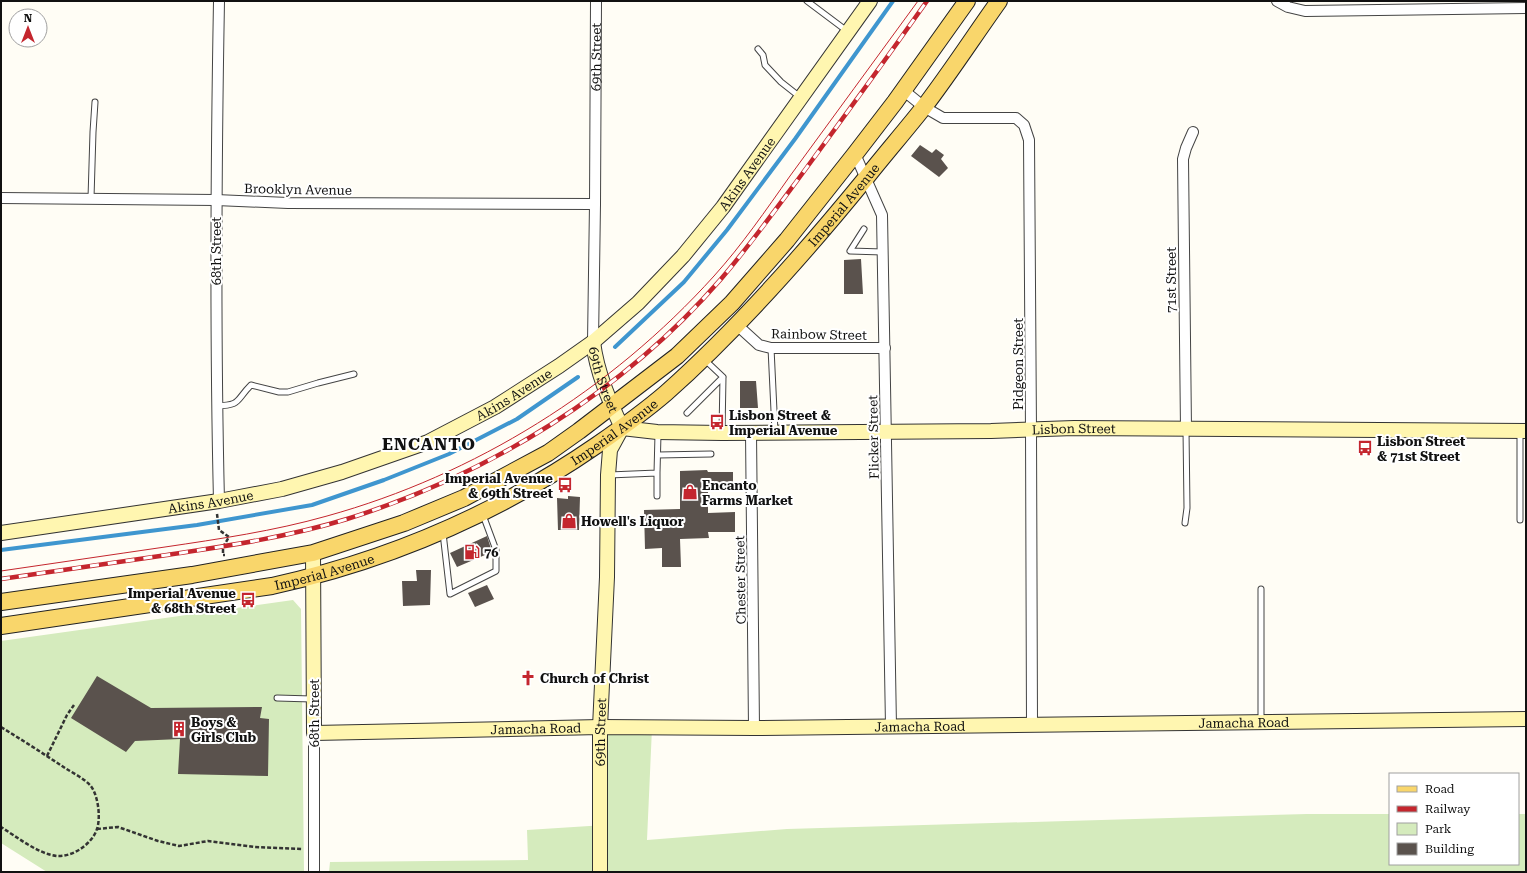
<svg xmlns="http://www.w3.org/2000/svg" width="1527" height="873" font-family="'Roboto Serif',serif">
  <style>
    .green { fill: #d5ebbd }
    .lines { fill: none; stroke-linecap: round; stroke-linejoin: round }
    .stream { stroke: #3f96cf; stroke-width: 4 }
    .building { fill: #5a524d }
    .lane-casing { stroke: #444; stroke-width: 7 }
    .street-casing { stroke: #444; stroke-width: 12 }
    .secondary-casing { stroke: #333; stroke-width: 16 }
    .primary-casing { stroke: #222; stroke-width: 18 }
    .path { stroke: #333; stroke-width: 2.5; stroke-dasharray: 4 2; stroke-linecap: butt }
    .lane { stroke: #fff; stroke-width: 5 }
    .street { stroke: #fff; stroke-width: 10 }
    .secondary { stroke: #fff6b0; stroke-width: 14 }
    .primary { stroke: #f9d66b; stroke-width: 16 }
    .tram { stroke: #c4262e; stroke-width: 1 }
    .rail-casing { stroke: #c4262e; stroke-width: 4.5 }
    .rail { stroke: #fff; stroke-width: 3; stroke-dasharray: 9; stroke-linecap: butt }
    .labels { text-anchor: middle; stroke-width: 4; stroke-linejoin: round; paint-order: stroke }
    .street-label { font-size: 13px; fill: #111; stroke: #fff }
    .poi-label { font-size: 13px; font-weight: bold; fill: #111; stroke: #fff; text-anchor: start }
    .district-label { font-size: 17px; font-weight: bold; letter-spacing: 1px; fill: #111; stroke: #fff }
  </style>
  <rect width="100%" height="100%" fill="#fffdf5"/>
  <!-- green -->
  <path class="green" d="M293,600l8,9 3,263h-257l-46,-29v-202z
    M600,727l52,1 -5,112 140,-11 520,-15h83v50h128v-50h8v58h-1197l1,-10 198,-2 -1,-30 78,-5z"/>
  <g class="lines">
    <!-- stream -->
    <path class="stream" d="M615,347l69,-65 43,-52 68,-91 98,-138
      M1,550l196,-25 115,-20 72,-25 65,-26 68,-35 61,-42"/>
  </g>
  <!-- building -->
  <path class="building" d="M920,145l12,8 4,-4 8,6 -3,4 7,9 -9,9 -28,-21z
    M861,259l2,35h-19v-34z
    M740,381h16l2,27h-18z
    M707,470l1,2h25v14h-25v27l27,-1v20h-27l1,6 -29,1 1,28h-19v-19l-17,1 -1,-39 36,-1v-38z
    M568,496l12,1 -1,33h-21l-1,-32 11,1z
    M487,536l5,16 -35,15 -7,-14z
    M416,570h15l-1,35 -27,1 -1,-25h15z
    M487,585l7,14 -19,8 -7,-14z
    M97,676l54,32 111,-1 -2,11 9,1 -1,57 -90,-2 2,-35 -45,2 -9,11 -55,-34z"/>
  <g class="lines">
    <defs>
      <path id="lane" d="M807,1l40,30
        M758,49l5,6 2,10 16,17 19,15
        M91,198l2,-66 2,-30
        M864,229l-14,22 33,1
        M771,348l4,84
        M705,360l18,17 -1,55
        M216,406c26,-1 19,-5 35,-21l28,7h9l30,-9 36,-9
        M687,413l36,-36
        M658,455l53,-1
        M657,473v23
        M609,475l48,-2 1,-39
        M1520,520v-88
        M1185,523l2,-15 -1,-78
        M443,533l7,61 46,-23v-21l-13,-35
        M1261,589v132
        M277,698l35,1"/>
      <g id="street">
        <path d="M219,1c-3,167 -4,333 0,500"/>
        <path d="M1277,1l11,6 17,4 221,-3"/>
        <path d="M903,90l21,17 19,11h73l8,7 5,15 2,290 1,294"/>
        <path d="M855,154l27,61 9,511"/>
        <path d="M1,198l215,2 72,3 307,1"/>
        <path d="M737,325l22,20 12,3h114"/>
        <path id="s1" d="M593,342l2,-138 1,-203"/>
        <path d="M1186,429l-3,-270 3,-11 7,-16"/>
        <path d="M751,433l3,295"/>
        <path d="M314,733v139"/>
      </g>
      <g id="secondary">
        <path id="s2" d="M593,342c4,31 16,58 29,86"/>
        <path id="s3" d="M622,428l35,4 65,1 269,-2 83,-3 452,3"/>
        <path id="s4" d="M1,533l218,-32 63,-12 60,-17 86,-30 67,-35 64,-41 34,-24 45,-39 45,-47 40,-49 147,-206"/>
        <path id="s5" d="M313,553l1,180 286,-6 154,1 772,-9"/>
        <path id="s6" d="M600,872v-145l7,-150 1,-102 2,-25 12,-22"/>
      </g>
      <g id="primary">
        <path d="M1,602l191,-27 121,-22 91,-30 60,-25 84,-45 31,-22 98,-75 55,-53 55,-63 68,-86 40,-52 72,-101"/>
        <path id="s7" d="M1,626l271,-40c118,-26 225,-72 325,-141 23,-16 47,-33 69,-52 73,-65 138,-139 200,-215 19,-24 39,-47 58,-71 26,-34 50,-71 75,-106"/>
      </g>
    </defs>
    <!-- lane casing -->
    <use href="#lane" class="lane-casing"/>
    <!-- street casing -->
    <use href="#street" class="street-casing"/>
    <!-- secondary casing -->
    <use href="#secondary" class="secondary-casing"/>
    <!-- primary casing -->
    <use href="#primary" class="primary-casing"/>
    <!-- path -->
    <path class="path" d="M217,514l2,16 10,7 -6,10v8h2
      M1,727c21,13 43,27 64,41 8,5 18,10 25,17 8,9 11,32 7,44 -5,15 -24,28 -40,27 -19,-2 -40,-19 -56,-29
      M47,756l20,-41 7,-10
      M97,829l21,-2 40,14 21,5 29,-5 47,6 48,2"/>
    <!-- lane -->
    <use href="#lane" class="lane"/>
    <!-- street -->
    <use href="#street" class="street"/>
    <!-- secondary -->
    <use href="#secondary" class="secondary"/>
    <!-- primary -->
    <use href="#primary" class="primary"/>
    <!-- tram -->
    <path class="tram" d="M1,571c55,-8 109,-16 164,-24 54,-8 109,-16 162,-31 148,-41 284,-126 387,-240 28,-31 52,-66 76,-100 43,-58 85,-117 128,-175"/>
    <defs>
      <path id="rail" d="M1,579c55,-8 110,-16 166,-24 60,-9 121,-18 180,-36 143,-45 276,-127 374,-240 29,-34 55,-70 81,-105 42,-57 84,-115 125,-173"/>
    </defs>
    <!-- rail casing -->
    <use href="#rail" class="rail-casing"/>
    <!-- rail -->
    <use href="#rail" class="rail"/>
  </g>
  <!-- icons -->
  <defs>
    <symbol id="bus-bare" viewBox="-9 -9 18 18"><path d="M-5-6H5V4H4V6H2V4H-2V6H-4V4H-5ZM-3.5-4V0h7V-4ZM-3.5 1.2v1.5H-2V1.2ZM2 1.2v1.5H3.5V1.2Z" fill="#c4262e" stroke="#fff" stroke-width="2.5" paint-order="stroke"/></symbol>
    <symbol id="shop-bare" viewBox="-9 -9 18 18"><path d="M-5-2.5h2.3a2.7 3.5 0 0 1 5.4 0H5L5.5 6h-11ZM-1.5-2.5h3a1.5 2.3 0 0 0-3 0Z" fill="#c4262e" stroke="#fff" stroke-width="2.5" paint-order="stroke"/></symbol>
    <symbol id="fuel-bare" viewBox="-9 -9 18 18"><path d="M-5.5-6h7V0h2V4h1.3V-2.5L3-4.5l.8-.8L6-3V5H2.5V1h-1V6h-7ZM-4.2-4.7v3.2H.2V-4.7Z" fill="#c4262e" stroke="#fff" stroke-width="2.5" paint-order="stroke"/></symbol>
    <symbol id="church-bare" viewBox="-9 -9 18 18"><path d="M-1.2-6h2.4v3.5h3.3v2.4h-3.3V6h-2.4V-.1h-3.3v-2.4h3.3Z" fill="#c4262e" stroke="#fff" stroke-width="2.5" paint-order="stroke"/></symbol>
    <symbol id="building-bare" viewBox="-9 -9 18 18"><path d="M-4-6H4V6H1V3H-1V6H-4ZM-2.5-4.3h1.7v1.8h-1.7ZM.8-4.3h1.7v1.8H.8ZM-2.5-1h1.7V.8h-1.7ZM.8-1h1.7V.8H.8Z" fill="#c4262e" stroke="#fff" stroke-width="2.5" paint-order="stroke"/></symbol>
  </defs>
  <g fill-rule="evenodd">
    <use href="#bus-bare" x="706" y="411" width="22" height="22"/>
    <use href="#bus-bare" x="1354" y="437" width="22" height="22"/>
    <use href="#bus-bare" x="554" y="474" width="22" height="22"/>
    <use href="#shop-bare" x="679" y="481" width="22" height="22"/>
    <use href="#shop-bare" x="558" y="510" width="22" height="22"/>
    <use href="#fuel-bare" x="461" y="541" width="22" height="22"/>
    <use href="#bus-bare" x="237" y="589" width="22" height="22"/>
    <use href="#church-bare" x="517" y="667" width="22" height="22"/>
    <use href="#building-bare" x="168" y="718" width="22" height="22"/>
  </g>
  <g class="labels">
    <!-- street labels -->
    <g class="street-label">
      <text dy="5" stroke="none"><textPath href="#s1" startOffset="285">69th Street</textPath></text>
      <text dy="5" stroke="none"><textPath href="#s4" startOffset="860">Akins Avenue</textPath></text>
      <text transform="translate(298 189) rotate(1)" y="5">Brooklyn Avenue</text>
      <text dy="5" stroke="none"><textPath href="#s7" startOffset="976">Imperial Avenue</textPath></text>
      <text transform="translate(216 251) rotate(-90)" y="5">68th Street</text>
      <text transform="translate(1171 280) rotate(-90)" y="5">71st Street</text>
      <text transform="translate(819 334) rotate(1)" y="5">Rainbow Street</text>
      <text transform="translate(1018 364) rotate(-90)" y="5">Pidgeon Street</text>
      <text dy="5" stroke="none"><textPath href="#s2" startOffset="39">69th Street</textPath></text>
      <text dy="5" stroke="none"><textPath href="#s4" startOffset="536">Akins Avenue</textPath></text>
      <text dy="5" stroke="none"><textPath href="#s3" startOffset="452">Lisbon Street</textPath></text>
      <text dy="5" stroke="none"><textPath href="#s7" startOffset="652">Imperial Avenue</textPath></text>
      <text transform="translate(873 437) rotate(-91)" y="5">Flicker Street</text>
      <text dy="5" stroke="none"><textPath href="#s4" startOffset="212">Akins Avenue</textPath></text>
      <text dy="5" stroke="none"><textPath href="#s7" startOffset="328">Imperial Avenue</textPath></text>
      <text transform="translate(740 580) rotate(-91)" y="5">Chester Street</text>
      <text transform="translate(314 713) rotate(-90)" y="5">68th Street</text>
      <text dy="5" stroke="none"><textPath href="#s5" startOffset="1110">Jamacha Road</textPath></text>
      <text dy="5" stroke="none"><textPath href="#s5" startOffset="786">Jamacha Road</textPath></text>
      <text dy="5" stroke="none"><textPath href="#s5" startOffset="402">Jamacha Road</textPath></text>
      <text dy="5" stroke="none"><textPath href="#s6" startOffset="140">69th Street</textPath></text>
    </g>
    <!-- poi labels -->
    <g class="poi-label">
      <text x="729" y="420">Lisbon Street &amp;<tspan x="729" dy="15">Imperial Avenue</tspan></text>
      <text x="1377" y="446">Lisbon Street<tspan x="1377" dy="15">&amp; 71st Street</tspan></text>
      <text x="553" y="483" text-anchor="end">Imperial Avenue<tspan x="553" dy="15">&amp; 69th Street</tspan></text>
      <text x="702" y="490">Encanto<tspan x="702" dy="15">Farms Market</tspan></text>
      <text x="581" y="526">Howell's Liquor</text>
      <text x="484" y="557">76</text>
      <text x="236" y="598" text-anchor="end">Imperial Avenue<tspan x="236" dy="15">&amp; 68th Street</tspan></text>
      <text x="540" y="683">Church of Christ</text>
      <text x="191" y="727">Boys &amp;<tspan x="191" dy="15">Girls Club</tspan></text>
    </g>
    <!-- district labels -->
    <g class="district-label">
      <text x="429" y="450">ENCANTO</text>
    </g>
  </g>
  <!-- border -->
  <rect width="1527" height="873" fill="none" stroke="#111111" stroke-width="4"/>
  <!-- legend -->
  <rect x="1389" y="773" width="130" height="92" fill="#ffffff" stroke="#a0a0a0"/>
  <rect x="1397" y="786" width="20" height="6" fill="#f9d66b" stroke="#a0a0a0"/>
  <text x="1425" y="793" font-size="12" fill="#111111">Road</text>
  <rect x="1397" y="806" width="20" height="6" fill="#c4262e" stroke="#a0a0a0"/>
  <text x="1425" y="813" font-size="12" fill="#111111">Railway</text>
  <rect x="1397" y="823" width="20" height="12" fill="#d5ebbd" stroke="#a0a0a0"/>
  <text x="1425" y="833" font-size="12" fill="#111111">Park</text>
  <rect x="1397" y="843" width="20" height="12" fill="#5a524d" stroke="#a0a0a0"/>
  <text x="1425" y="853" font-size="12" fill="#111111">Building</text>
  <!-- north arrow -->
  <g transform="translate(28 28)"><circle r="19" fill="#ffffff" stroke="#a0a0a0"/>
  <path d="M0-3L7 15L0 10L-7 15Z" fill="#c4262e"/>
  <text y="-6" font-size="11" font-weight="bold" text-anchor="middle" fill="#111111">N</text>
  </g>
</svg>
